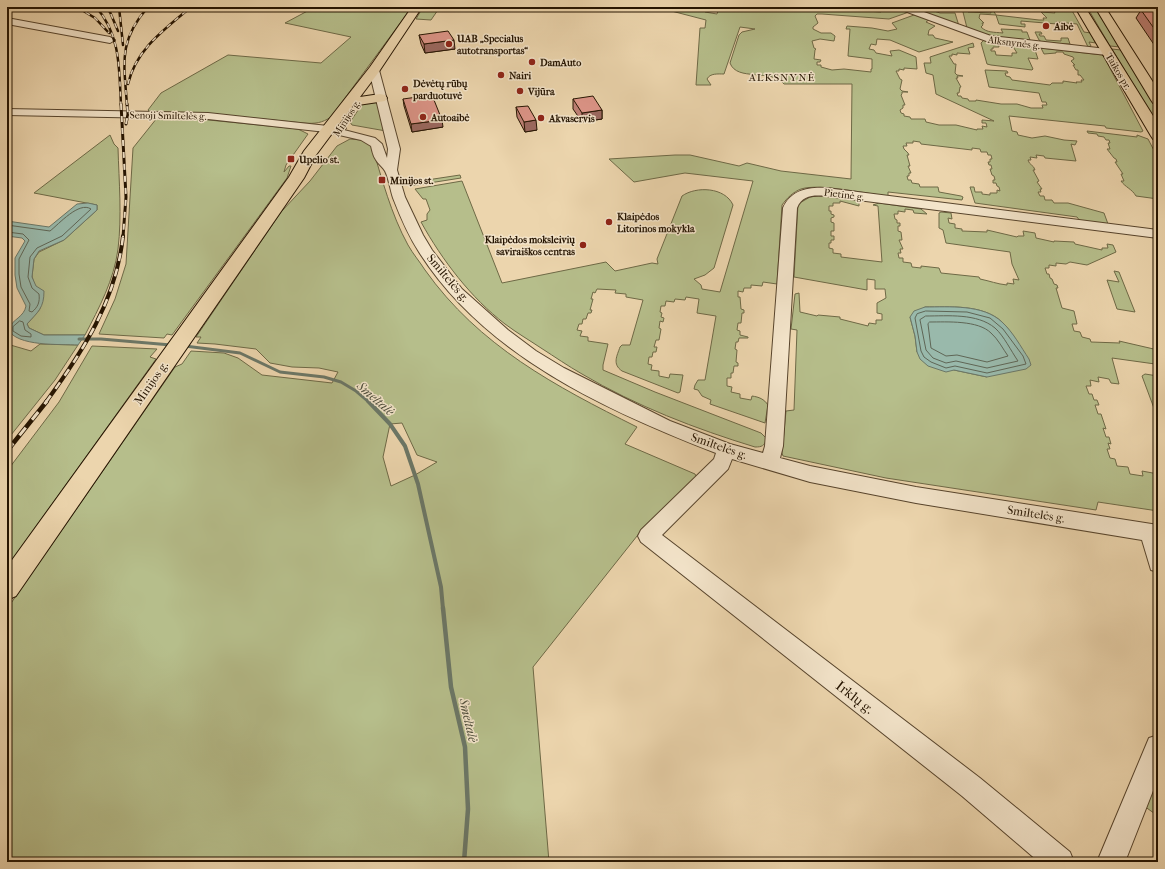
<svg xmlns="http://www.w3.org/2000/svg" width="1165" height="869" font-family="'IM FELL French Canon',serif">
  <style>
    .green { fill: #b6be8b; stroke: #6e6946; fill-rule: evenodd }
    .water { fill: #99b9ab; stroke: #6b7767 }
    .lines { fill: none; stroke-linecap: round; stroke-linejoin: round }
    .shore { stroke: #5f6656; stroke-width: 1 }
    .stream-far2 { stroke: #6b7767; stroke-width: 3 }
    .stream-far1 { stroke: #6b7767; stroke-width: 4 }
    .stream { stroke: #6b7767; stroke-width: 4.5 }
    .minor-casing { stroke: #57442c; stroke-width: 2 }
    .major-casing { stroke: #251401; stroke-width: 2 }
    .minor { fill: #f3e4ca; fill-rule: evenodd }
    .major { fill: #ecd5ad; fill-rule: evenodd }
    .rail-far3-casing { stroke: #251401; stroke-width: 2.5 }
    .rail-far2-casing { stroke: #251401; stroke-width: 3 }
    .rail-far1-casing { stroke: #251401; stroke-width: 4 }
    .rail-casing { stroke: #251401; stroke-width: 4.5 }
    .rail-far3 { stroke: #f3e4ca; stroke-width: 1.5; stroke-dasharray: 5; stroke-linecap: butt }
    .rail-far2 { stroke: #f3e4ca; stroke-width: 2; stroke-dasharray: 6; stroke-linecap: butt }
    .rail-far1 { stroke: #f3e4ca; stroke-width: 2.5; stroke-dasharray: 8; stroke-linecap: butt }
    .rail { stroke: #f3e4ca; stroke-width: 3; stroke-dasharray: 10; stroke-linecap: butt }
    .wall { fill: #bf8076; stroke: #251401 }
    .shaded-wall { fill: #9b6860; stroke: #251401 }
    .building { fill: #de9589; stroke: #251401 }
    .poi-dot { fill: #8f2418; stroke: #f3e4ca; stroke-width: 1.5 }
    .labels { text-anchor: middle; stroke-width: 3; stroke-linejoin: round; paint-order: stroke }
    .far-poi-label { font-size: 10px; font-weight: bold; fill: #251401; stroke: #f3e4ca; text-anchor: start }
    .far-street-label { font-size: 10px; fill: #251401; stroke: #f3e4ca }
    .far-neighbourhood-label { font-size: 11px; letter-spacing: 1px; fill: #251401; stroke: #f3e4ca }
    .street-label { font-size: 12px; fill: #251401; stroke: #f3e4ca }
    .water-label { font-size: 13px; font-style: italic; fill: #4e4e3c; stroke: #f3e4ca }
    .near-street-label { font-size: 14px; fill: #251401; stroke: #f3e4ca }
  </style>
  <rect width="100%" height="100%" fill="#ecd5ad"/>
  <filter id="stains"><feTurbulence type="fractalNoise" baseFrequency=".005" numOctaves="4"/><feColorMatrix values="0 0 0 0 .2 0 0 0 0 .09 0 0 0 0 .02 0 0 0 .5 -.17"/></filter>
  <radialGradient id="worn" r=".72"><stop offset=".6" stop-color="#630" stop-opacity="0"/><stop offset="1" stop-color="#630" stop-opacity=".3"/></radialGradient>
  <!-- green -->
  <path class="green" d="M315,7h97l-81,110c-9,6 -16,7 -27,6l-94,-9 -59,-1 -3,-3 13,-17 67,-38 93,8 30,-26 -66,-14z
    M423,7h17l-9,13 -15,-1z
    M656,7l18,3 2,-3h30l-1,5 12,2 2,-7h138l8,1 1,3 15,1 -2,-3 8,-2 10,4 5,-2 7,3 -20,7 -67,-5h-5l-2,2 3,7 -5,4v2l8,4h10l4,3 -1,5 -14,-2 -8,2 2,7 2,1 -1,1 -1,9 7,1 -1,2h-3v3h4v2l11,3 12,-1 27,3v-3h1v-10l-24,-3 2,-27h-4l1,-3 25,2 16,3 9,-2 -5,-6 22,-8 16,4 -4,3 9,4 -6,4 -1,5h5l2,3 18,4 -34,10 -29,-12 -13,-1 -1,6 -5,-1 -2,5 5,1 2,3 16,3 -2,-5 9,-1 17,7 1,12 -13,-1v2l-5,-1v2h-3l4,8 2,1 -2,9 2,2 6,1h-6v2l-1,1 4,10h-2v3l-3,2 1,3 3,1v2l6,1 1,2h14l1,3 13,3h17l21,5v-1h6l-1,-3 5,1 -1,-4h-4v-3l12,1 -58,-27 -3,-19 -7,-2 -2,-10h7l-1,-6 43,-14 1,4 -6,1 2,6 -13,-1v2l-5,-1v2h-3l5,8h2l-1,9 2,2 6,1h-6l1,2h-2l5,9h-1l-1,6h-2l1,3h3l1,2 6,1 1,2h7v-1l25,4h16l14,4h12l-1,-3h5l-1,-3h-4l-3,-9 -50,-6 -4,-17 22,1 1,2h-3l1,3 4,1 2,3 38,5 2,-2h11v-2l14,2 -1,-1h6l-1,-2h3l-4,-5h-2v-5h-2l-3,-5h2l-4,-4 3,-2 -1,-2 -9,-3 -1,-2h-7v1l-12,1 -3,-6 62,7 40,76 -2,1 -35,-4 -1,-2 -96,-10 3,15 5,1 1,3 14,3 13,-2 19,4 13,1 -2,4 -4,-1 5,17 -31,-3 -1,-2 -8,-1 1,3 -7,-1 1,3h-3c1,5 6,5 7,10h-2l6,11 -2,1 5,7h-2l1,3h-3l2,4h4l1,4h7l2,3h14l36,10 4,11 -28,-3 -3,-4 -102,-14 -5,-16h4l1,5h7v2l8,1v-2h7v-3l3,1 -1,-4 -2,-1 -1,-3h-3v-3h2l-1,-4 -2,-1 -2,-6h2l-1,-4h-2l-1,-3h2v-3h2l-1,-4h-3l-1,-3h-6l-1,-3 -8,-1v2l-51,-6 -1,-2 -7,-1v2h-7l1,3h-4l1,3 4,4 1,2h-2l3,11h-2l3,7h-2v3h-2l1,4h3l1,3 7,1 1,3h18l1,5 22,4 2,1 -1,3 -74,-8v4c-21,-2 -69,-13 -87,-7 -8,3 -14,9 -19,16l-5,79 -14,-2 -1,4 -11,-1v3h-7l-1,4 -5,-1v6h2l1,12 3,1v3h-2l-1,10h-3l-1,7 3,1v4l8,2v1h-9l-1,4h-2l-1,7 2,1 -1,12 2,1v3h-4l-1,7h-2v5h-4v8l5,1 -1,5 9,2v4l11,2 1,-4c7,1 12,3 16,9l-3,18 -55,-19 1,-4 -9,-4 -4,-6 -4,-1 1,-4 3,-5h7l11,-64 -19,-3 2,-14 -13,-2 -1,3 -10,-1 -1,3 -8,-1 -1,5h-4l-1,6 2,1 -1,4 3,1 -1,4 -3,-1 -1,7 2,1 -2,11h-3l-2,7h3l-1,5h-3l-1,5h-3l-1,7 4,1 -1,5 8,1v5l10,2 1,-4 13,1 -3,17 -2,1 -56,-22c-10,-7 -5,-15 -2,-24l2,-2h8l13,-45 -17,-3v-3l-11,-1 1,-3 -19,-1 -2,4 -2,-1 -2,7h2l-3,11h2l-1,3h-3l-2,6h-3l-1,5h-3l-2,6 5,1 -2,5 8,1v4l20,3 -5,21v5l52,22 106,41 6,6c-3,7 -5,8 -12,8 -59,-18 -119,-41 -173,-73 -14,-8 -27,-17 -41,-26 -12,-8 -24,-15 -36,-24 -34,-26 -63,-64 -84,-102l6,-2v-6l3,-4 -4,-11h-3l-8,-10 47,-8 40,102 104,-21 9,9 37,-8 6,1 -1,-5 25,-63c14,-10 43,-9 51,9l-19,63 -9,7 -11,4 7,6 1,4 18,3 33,-111 -68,-8 -51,9 -25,-23 66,-4h15l49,11 8,-3 34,8 70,8 1,-95h-68c-13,-16 -47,-2 -54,-21l9,-28 3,-3 13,-3 -15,-2 -16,47c-6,0 -14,-1 -17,5l4,6h-15l4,-57h5l1,-8z
    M917,7h15l-1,3 9,3h15l4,13 -42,-14z
    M1052,7h18l14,25 7,1 5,10 -7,-1 2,4 -3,1 -11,-23 -21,-2 1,2 -36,-3v3h4v3l-26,-3 -3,-9 -16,-1 -1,4 5,5h-2l1,2 -2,2c6,6 13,5 22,6l-2,-4 21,1v2h5l3,8 -36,-3 -27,-9 -4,-16 1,-4 2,1 2,3 23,1 -1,-4 3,1 3,5 43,5h5l-1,-2h4l-6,-6 14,1z
    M1087,7h8l25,40 -10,-1z
    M1035,32h6l1,2h-3l1,2h4l2,4 15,1v-3h7l2,6 -27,-1 -4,-3z
    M984,40l14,2 1,5h-6v2h-2v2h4l1,4 16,1v-3h5l-5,-8 22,2 4,12 -10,-1 5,11 -1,1 -41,-5 -4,-1 -6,-21z
    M1112,49l9,1 37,61v14z
    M377,99l9,32 -34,-6 -2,-3 13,-19z
    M157,118l42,1 99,10 10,5 -22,31 -2,7 5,-6h2l-4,12 -115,157 -5,-1 -3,4 -65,-4 16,-35 11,-35 7,-116z
    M1087,131l50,6v-2l11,4 10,19v41l-22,-3c-4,-7 -11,-9 -15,-15h3l-3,-7h2l-8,-12h2l-1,-3 -2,-1 -7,-9h3l-2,-6h2l-1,-3h-3l-2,-3 -6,-1 -1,-2 -9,-1z
    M110,135l4,9 4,4c1,34 4,68 0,101 -4,31 -19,59 -33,86h-41l-15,-7 -2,-4 13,-15 -8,-33 2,-17 5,-7 25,-12 33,-30v-5l-63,-12z
    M350,139l12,1 10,6c10,33 19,68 36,99 5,9 12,17 17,25 54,76 130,116 212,157l-12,17 70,30 2,4 -56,53 -108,136 16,195h-542v-253l168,-242 7,-3 9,-13 33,2 14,5 24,17 70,8 6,-11 -19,-4 -27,-1 -22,-4 -14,-14 -41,-5 -18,-1 4,-6h-5l85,-125 29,-31 27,-35zM402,423l15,32 20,7 -22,13 -24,11 -8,-29 7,-33z
    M460,175l1,3 -51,8 -3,-3z
    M818,195l37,4 4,4v3l-19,-5v2h-7v3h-4v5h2v3l3,1v2l-3,1v4l3,1v8h-3v5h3v4h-3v3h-2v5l4,1v4l8,1v3l41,5 -4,-56 -5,-1 6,-2 42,6 6,5 -13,-1 -1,-3 -8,-1v3l-7,-1v3h-4l1,5 2,1v3h3v3h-2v5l3,1 1,8h-3l4,9h-3l1,4h-3l1,5h4v4l8,1 1,4 9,1v-2l18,2 2,5 38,4 1,2c10,2 17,5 27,6v-2l7,1 -1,-5 6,1 -7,-16 -2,-12 -64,-9 -3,-13 -4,-2v-15l2,-1 10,1 1,6 -4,-1 1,5 6,1v4l7,1v2l25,1v-2l30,7 1,-1h6l-1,-5 12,2 1,5 18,4v-1l20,1 1,2 27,6v-2h6l-1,-4 6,1 3,7 -29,13 -17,-3 -4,2 -10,-1v3l-7,-1v3h-4l2,6h2l1,4 2,1 2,5 3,1 1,3h-2l6,20 12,3 3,13h-5l2,7 6,1 2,5 8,2 1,3 29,1 -1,-2 39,9v10l-3,4 -43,-6 7,26 -8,-1 -2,-4 -11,-2 1,5 -9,-2 1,6h-5l3,8h3l2,6h3l2,5h-4l3,9h3l5,15 -3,-1 3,9h3l2,7 -3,-1 2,6h-3l3,9 5,1 2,7 11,1 2,7 13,2 -1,-5 16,3v37l-60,-9 -2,8 -210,-32 -103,-22 -1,-3 4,-42 8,-1 3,-80 -6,-1 4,-35 4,-1 1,19 17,4 1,-1 22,2v2l28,7 1,-3 7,1v-4h6v-6l-5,-1v-10l9,-5 -1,-9h-10v-9l-8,-1v11l-73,-13 4,-73 12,-7zM925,307c24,0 56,-3 76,14 7,6 12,15 17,22l-31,34 -33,-7 -37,-18 -2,-16 -5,-19z
    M1114,271l5,1 16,40 -18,-3 -10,-29 12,2z
    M7,344l24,7 9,-7 38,1 -23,35 -48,60z
    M92,346l65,3 -7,8 6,2 -149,208v-96l52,-69z
    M1145,374l13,2v43l-16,-43z
    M1153,783l5,3v30l-14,-10z"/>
  <!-- water -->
  <path class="water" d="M88,203l9,2v5l-33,30 -25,11 -5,8 -2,18 4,9 8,5c0,17 -6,21 -17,33l2,4 15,7h41l-7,10c-17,-1 -62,2 -70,-16 5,-10 16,-12 18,-23l-9,-18 -2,-13v-17l10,-17 -3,-3 -15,-2v-15l42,6 28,-23z
    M925,307c24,0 58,-3 77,15 11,10 19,25 27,37l2,6 -5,4 -39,8 -33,-7 -8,2 -18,-6 -8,-7 -3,-7 -2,-16 -5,-19 4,-6z"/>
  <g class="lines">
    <!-- shore -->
    <path class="shore" d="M7,225l43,6c9,-7 29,-30 41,-22l-29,27 -25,12 -7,9 -2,20 4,11 7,6c1,8 -1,13 -7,18l-3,-1 1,-7 -9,-17 -2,-13v-15l10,-19 -6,-6 -16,-2
      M926,311l41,1 23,6 13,11 20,27 3,8 -39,9 -32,-7 -9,2 -15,-6 -7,-5 -3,-6 -6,-33 2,-4z
      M926,316c22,0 51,-3 69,12 9,8 16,23 23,33l-31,7 -31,-7 -10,2 -13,-5 -7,-8 -6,-30z
      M20,321l3,1 2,8 6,4v3l-10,-1 -8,-5v-4z
      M930,322c17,0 48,-2 61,11 7,6 12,16 17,23l-21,6 -30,-7 -11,1 -15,-8 -3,-24z"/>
    <!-- stream-far2 -->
    <path class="stream-far2" d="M79,339h22l70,6
      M185,346l55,7 40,19 44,5 17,5 15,9 13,11"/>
    <!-- stream-far1 -->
    <path class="stream-far1" d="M368,401l22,23 15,22 13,38 23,103 2,22"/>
    <!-- stream -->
    <path class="stream" d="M443,608l8,79 14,60 3,62 -4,53"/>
    <defs>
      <path id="minor" d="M645,7h9l-4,3z
        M898,7h12l81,29 116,13 5,3 -5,3 -118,-13 -90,-33z
        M7,18l103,19 5,3 -5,3 -103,-19z
        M374,67l5,3 21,79 -3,21 8,27 18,38 9,15 30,39 46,41 28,21 28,17 106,53 60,23 33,9 2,-7 18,-238c8,-18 25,-21 43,-20l332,42v8l-332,-42c-12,-1 -24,-1 -29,12l-14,238 -3,12 30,8 106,21 242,38v47l-7,-2 -9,-30 -226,-37 -106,-21 -78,-23 -4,10 -66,66 318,243 90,74 4,10h-35l-77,-66 -321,-254 -3,-6 3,-6 73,-71 2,-6c-109,-42 -232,-98 -297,-201 -11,-17 -19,-36 -26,-54 -3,-9 -4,-19 -8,-27 -2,-4 -7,-7 -9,-11 -3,-4 -4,-10 -5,-14l-10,-6 -35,-8 -118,-13 -201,-4v-6l201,4 120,13h16l2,2 -2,2 31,8 7,6 5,14 1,-9 -19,-79z
        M1158,735v43l-33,84h-28l52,-124z"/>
      <path id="major" d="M412,7h10l-44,66 -18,24 20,-3 5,1 2,3 -2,3 -27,4 -4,-1 -38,51 -12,23 -288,418 -9,4v-33l282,-390 15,-26 66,-84z
        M1075,7h10l73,117v16l-5,-1 -2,-3z
        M1095,7h10l53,83v14l-5,-1 -2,-3z"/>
    </defs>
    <!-- minor casing -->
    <use href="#minor" class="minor-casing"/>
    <!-- major casing -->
    <use href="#major" class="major-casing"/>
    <!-- minor -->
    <use href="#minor" class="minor"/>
    <!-- major -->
    <use href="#major" class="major"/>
    <defs>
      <path id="rail-far3" d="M77,7l18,11 14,15
        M96,7c25,28 23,63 25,98
        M104,7l6,5 8,19
        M119,7l4,38
        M128,84c8,-35 37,-55 63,-77
        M127,105c-3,-42 -9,-64 21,-98"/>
      <path id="rail-far2" d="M121,104l5,93 -3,40
        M126,124l2,-10 -1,-10"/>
      <path id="rail-far1" d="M46,402c37,-51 70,-101 77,-166"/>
      <path id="rail" d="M7,451l40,-50"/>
    </defs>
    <!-- rail-far3 casing -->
    <use href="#rail-far3" class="rail-far3-casing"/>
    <!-- rail-far2 casing -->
    <use href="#rail-far2" class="rail-far2-casing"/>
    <!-- rail-far1 casing -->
    <use href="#rail-far1" class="rail-far1-casing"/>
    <!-- rail casing -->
    <use href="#rail" class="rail-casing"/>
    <!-- rail-far3 -->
    <use href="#rail-far3" class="rail-far3"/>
    <!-- rail-far2 -->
    <use href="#rail-far2" class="rail-far2"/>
    <!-- rail-far1 -->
    <use href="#rail-far1" class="rail-far1"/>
    <!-- rail -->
    <use href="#rail" class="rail"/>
  </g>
  <!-- wall -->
  <path class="wall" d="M663,7h13l-1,3 -12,-1z
    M1141,10l17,4v35h-1l-21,-31z
    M419,35l36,14 -30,4 -4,-9z
    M403,99l40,28 -31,5 -8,-26z
    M573,99l29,11v9l-20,3 -9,-13z
    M516,107l21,23 -12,2 -8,-15z"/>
  <!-- shaded-wall -->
  <path class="shaded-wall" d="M454,40l1,9 -30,4 -1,-9z
    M602,110v9l-20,3v-9z
    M442,120l1,7 -31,5 -1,-8z
    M536,120l1,10 -12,2 -1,-10z"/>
  <!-- building -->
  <path class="building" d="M1141,10l14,1 3,3v20z
    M448,31l6,9 -30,4 -5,-9z
    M432,95l10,25 -31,4 -8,-25z
    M593,96l9,14 -20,3 -9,-14z
    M528,106l8,14 -12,2 -8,-15z"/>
  <!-- markers -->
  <g class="poi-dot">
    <circle cx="1046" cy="26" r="4"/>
    <circle cx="449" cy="44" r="4"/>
    <circle cx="532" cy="62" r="4"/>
    <circle cx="501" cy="75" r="4"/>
    <circle cx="405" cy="89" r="4"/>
    <circle cx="520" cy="91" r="4"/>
    <circle cx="423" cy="117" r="4"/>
    <circle cx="541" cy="118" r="4"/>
    <rect x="287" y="155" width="8" height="8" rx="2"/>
    <rect x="378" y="176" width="8" height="8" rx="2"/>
    <circle cx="609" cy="222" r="4"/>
    <circle cx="583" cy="245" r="4"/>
  </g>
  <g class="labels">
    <!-- far-poi labels -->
    <g class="far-poi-label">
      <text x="1054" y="30">Aibė</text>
      <text x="457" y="42">UAB „Specialus<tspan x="457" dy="12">autotransportas“</tspan></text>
      <text x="540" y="66">DamAuto</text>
      <text x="509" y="79">Nairi</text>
      <text x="413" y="87">Dėvėtų rūbų<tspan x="413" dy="12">parduotuvė</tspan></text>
      <text x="528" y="95">Vijūra</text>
      <text x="431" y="121">Autoaibė</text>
      <text x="549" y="122">Akvaservis</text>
      <text x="299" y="163">Upelio st.</text>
      <text x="390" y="184">Minijos st.</text>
      <text x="617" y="220">Klaipėdos<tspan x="617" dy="12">Litorinos mokykla</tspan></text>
      <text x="575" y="243" text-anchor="end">Klaipėdos moksleivių<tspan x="575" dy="12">saviraiškos centras</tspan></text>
    </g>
    <!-- far-street labels -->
    <g class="far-street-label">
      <text transform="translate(1014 42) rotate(7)" y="4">Alksnynės g.</text>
      <text transform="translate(1119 71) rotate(59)" y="4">Taikos pr.</text>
      <text transform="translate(168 115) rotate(1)" y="4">Senoji Smiltelės g.</text>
      <text transform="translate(346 118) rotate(-57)" y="4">Minijos g.</text>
      <text transform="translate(844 194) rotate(7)" y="4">Pietinė g.</text>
    </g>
    <!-- far-neighbourhood labels -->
    <g class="far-neighbourhood-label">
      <text x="782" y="81">ALKSNYNĖ</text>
    </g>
    <!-- street labels -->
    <g class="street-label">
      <text transform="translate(448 278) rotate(50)" y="4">Smiltelės g.</text>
      <text transform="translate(151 383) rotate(-55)" y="4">Minijos g.</text>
      <text transform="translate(719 446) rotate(19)" y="4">Smiltelės g.</text>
      <text transform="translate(1036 514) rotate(9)" y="4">Smiltelės g.</text>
    </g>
    <!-- water labels -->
    <g class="water-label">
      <text transform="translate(376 398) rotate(41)" y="5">Smeltalė</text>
      <text transform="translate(469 720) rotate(77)" y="5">Smeltalė</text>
    </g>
    <!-- near-street labels -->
    <g class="near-street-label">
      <text transform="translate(855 697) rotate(38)" y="5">Irklų g.</text>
    </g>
  </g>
  <!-- margin -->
  <rect width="1165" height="869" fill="none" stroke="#ecd5ad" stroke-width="24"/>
  <rect x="8" y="8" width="1149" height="853" fill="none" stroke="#251401" stroke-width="2"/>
  <rect x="12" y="12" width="1141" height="845" fill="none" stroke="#251401"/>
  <rect width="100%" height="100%" filter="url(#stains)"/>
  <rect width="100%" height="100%" fill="url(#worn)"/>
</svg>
